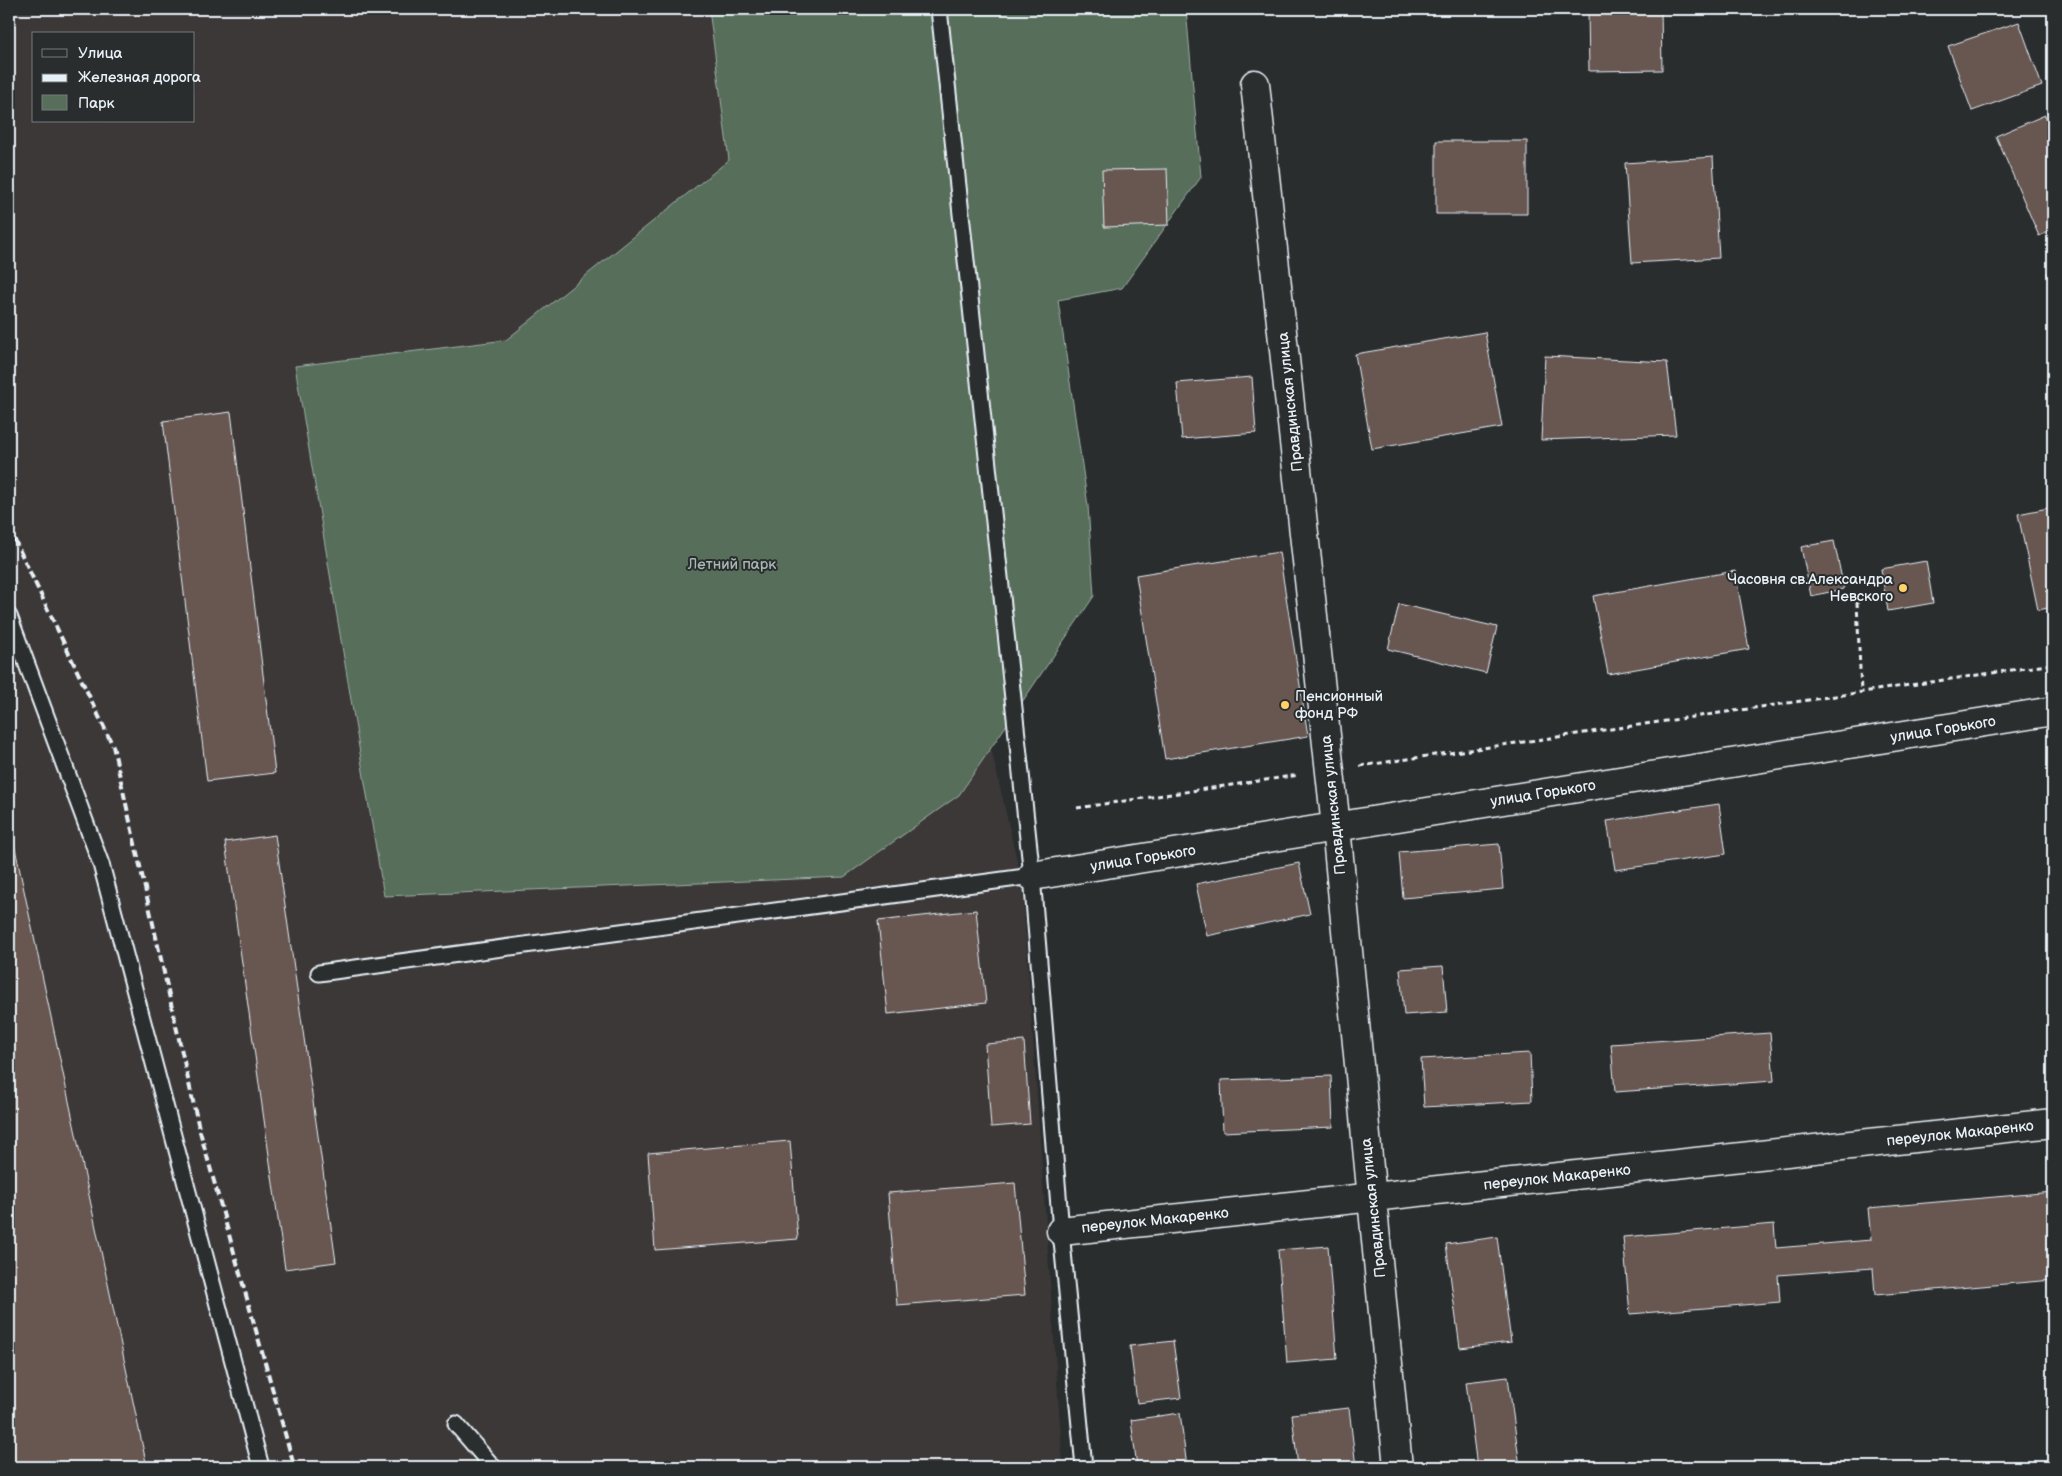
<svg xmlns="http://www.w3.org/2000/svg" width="2062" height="1476" font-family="'Balsamiq Sans',sans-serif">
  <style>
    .built { fill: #3c3938; fill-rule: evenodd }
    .green { fill: #566e5a; stroke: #9fb0a9 }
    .building { fill: #675651; stroke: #e8f1f8 }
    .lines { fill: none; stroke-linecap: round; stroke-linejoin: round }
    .lane-casing { stroke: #e8f1f8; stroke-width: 19 }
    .street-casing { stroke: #e8f1f8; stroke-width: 31 }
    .path { stroke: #e8f1f8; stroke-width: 3; stroke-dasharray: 5 4; stroke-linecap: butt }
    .lane { stroke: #2a2d2e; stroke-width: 15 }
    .street { stroke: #2a2d2e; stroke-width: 28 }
    .rail { stroke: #e8f1f8; stroke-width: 4; stroke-dasharray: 8 4; stroke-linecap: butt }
    .poi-dot { fill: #ffd166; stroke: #2a2d2e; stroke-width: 2 }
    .labels { text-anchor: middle; stroke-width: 4; stroke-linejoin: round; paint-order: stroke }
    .street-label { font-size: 15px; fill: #e8f1f8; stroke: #2a2d2e }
    .park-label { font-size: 15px; fill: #a6b6b1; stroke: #2a2d2e }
    .poi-label { font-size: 15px; fill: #e8f1f8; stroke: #2a2d2e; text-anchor: end }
  </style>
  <rect width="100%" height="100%" fill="#2a2d2e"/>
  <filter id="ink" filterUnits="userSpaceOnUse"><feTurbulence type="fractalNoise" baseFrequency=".02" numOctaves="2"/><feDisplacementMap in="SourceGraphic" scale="10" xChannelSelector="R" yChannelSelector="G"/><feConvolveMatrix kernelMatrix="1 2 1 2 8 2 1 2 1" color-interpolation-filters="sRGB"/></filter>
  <g filter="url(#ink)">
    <!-- built -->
    <path class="built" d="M9,9h812l201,874 41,584h-1054zM34,34h160v87h-160z"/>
    <!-- green -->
    <path class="green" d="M709,9h477l15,168 -79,111 -64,12 30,206 6,90 -135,199 -115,82 -460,19 -89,-530 211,-26 223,-180z"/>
    <!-- building -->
    <path class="building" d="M1588,9h73l1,61 -73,1z
      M2019,22l23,64 -70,25 -24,-65z
      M2045,115l8,20v95l-14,6 -43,-100z
      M1436,141h91v73h-91z
      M1713,157l6,101 -87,5 -7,-100z
      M1167,169l2,56 -65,2 -2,-57z
      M2053,271v21l-6,-19z
      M1485,332l17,95 -130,22 -17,-95z
      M1545,356l122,6 9,73 -135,5z
      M1252,377l4,56 -74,6 -5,-56z
      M231,412l44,361 -68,8 -44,-360z
      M2053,507v100l-15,3 -20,-96z
      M1834,541l10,48 -33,7 -10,-49z
      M1279,552l29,184 -143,23 -29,-184z
      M1926,561l7,42 -45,8 -7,-42z
      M1735,571l14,78 -141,25 -15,-78z
      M1399,604l98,23 -11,46 -98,-24z
      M1719,804l7,50 -111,16 -8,-49z
      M9,820l138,647h-138z
      M275,835l61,427 -51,7 -60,-427z
      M1499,844l4,45 -100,9 -4,-46z
      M1299,863l11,51 -103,22 -11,-52z
      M976,910l10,93 -98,11 -10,-93z
      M1443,966l4,46 -43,3 -4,-46z
      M1770,1033l4,48 -159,11 -4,-48z
      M1024,1041l6,83 -39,3 -6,-83z
      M1530,1053l2,48 -108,6 -3,-48z
      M1331,1076l2,51 -110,5 -2,-52z
      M790,1141l8,98 -143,11 -7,-97z
      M1015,1183l10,112 -128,10 -9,-112z
      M2053,1192v88l-178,15 -2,-27 -95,7 2,27 -150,12 -7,-77 151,-13 2,24 95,-8 -3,-32z
      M1497,1237l14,105 -51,6 -14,-104z
      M1328,1246l9,113 -50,4 -9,-113z
      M1173,1341l8,57 -44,5 -7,-57z
      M1508,1377l12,90h-43l-11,-85z
      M1349,1408l7,59h-58l-6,-53z
      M1180,1413l7,54h-50l-6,-47z"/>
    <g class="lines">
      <defs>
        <path id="lane" d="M939,9l93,867 29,355 23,236
          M9,616l92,248 160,603
          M319,973l713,-97
          M456,1424l37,43"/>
        <path id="street" d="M1255,84l81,743 62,640
          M1032,876l1021,-165
          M1061,1231l992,-108"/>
      </defs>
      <!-- lane casing -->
      <use href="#lane" class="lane-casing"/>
      <!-- street casing -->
      <use href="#street" class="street-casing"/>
      <!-- path -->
      <path class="path" d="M1857,602l4,90
        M1360,766l693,-102
        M1077,808l222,-33"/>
      <!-- lane -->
      <use href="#lane" class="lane"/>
      <!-- street -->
      <use href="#street" class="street"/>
      <!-- rail -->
      <path class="rail" d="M9,528l104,218 86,382 94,334 4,5"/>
    </g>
  </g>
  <!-- markers -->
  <g class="poi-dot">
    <circle cx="1903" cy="588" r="5"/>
    <circle cx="1285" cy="705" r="5"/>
  </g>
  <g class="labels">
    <!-- street labels -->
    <g class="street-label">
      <text transform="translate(1290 402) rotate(-96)" y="5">Правдинская улица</text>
      <text transform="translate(1943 729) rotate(-9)" y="5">улица Горького</text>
      <text transform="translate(1543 793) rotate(-9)" y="5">улица Горького</text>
      <text transform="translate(1333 805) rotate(-96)" y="5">Правдинская улица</text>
      <text transform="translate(1143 858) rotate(-9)" y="5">улица Горького</text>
      <text transform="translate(1960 1133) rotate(-6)" y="5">переулок Макаренко</text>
      <text transform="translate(1557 1177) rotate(-6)" y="5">переулок Макаренко</text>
      <text transform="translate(1373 1208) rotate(-96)" y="5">Правдинская улица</text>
      <text transform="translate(1155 1220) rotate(-6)" y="5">переулок Макаренко</text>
    </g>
    <!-- park labels -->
    <g class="park-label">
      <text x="732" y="569">Летний парк</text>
    </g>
    <!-- poi labels -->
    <g class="poi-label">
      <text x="1893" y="584">Часовня св.Александра<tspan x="1893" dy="17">Невского</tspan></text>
      <text x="1295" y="701" text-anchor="start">Пенсионный<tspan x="1295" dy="17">фонд РФ</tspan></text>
    </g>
  </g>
  <!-- margin -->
  <rect width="2062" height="1476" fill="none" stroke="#2a2d2e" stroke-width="30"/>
  <rect x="15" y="15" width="2032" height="1446" fill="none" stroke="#e8f1f8" stroke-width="2" filter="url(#ink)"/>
  <!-- legend -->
  <rect x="32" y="32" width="162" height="90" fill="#2a2d2e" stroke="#767b7f"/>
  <rect x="42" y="49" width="25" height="8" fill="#2a2d2e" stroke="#767b7f"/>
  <text x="78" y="58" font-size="15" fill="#e8f1f8">Улица</text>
  <rect x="42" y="74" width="25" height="8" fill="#e8f1f8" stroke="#767b7f"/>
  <text x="78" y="82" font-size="15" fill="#e8f1f8">Железная дорога</text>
  <rect x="42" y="95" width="25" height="15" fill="#566e5a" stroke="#767b7f"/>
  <text x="78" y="108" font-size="15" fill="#e8f1f8">Парк</text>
</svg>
